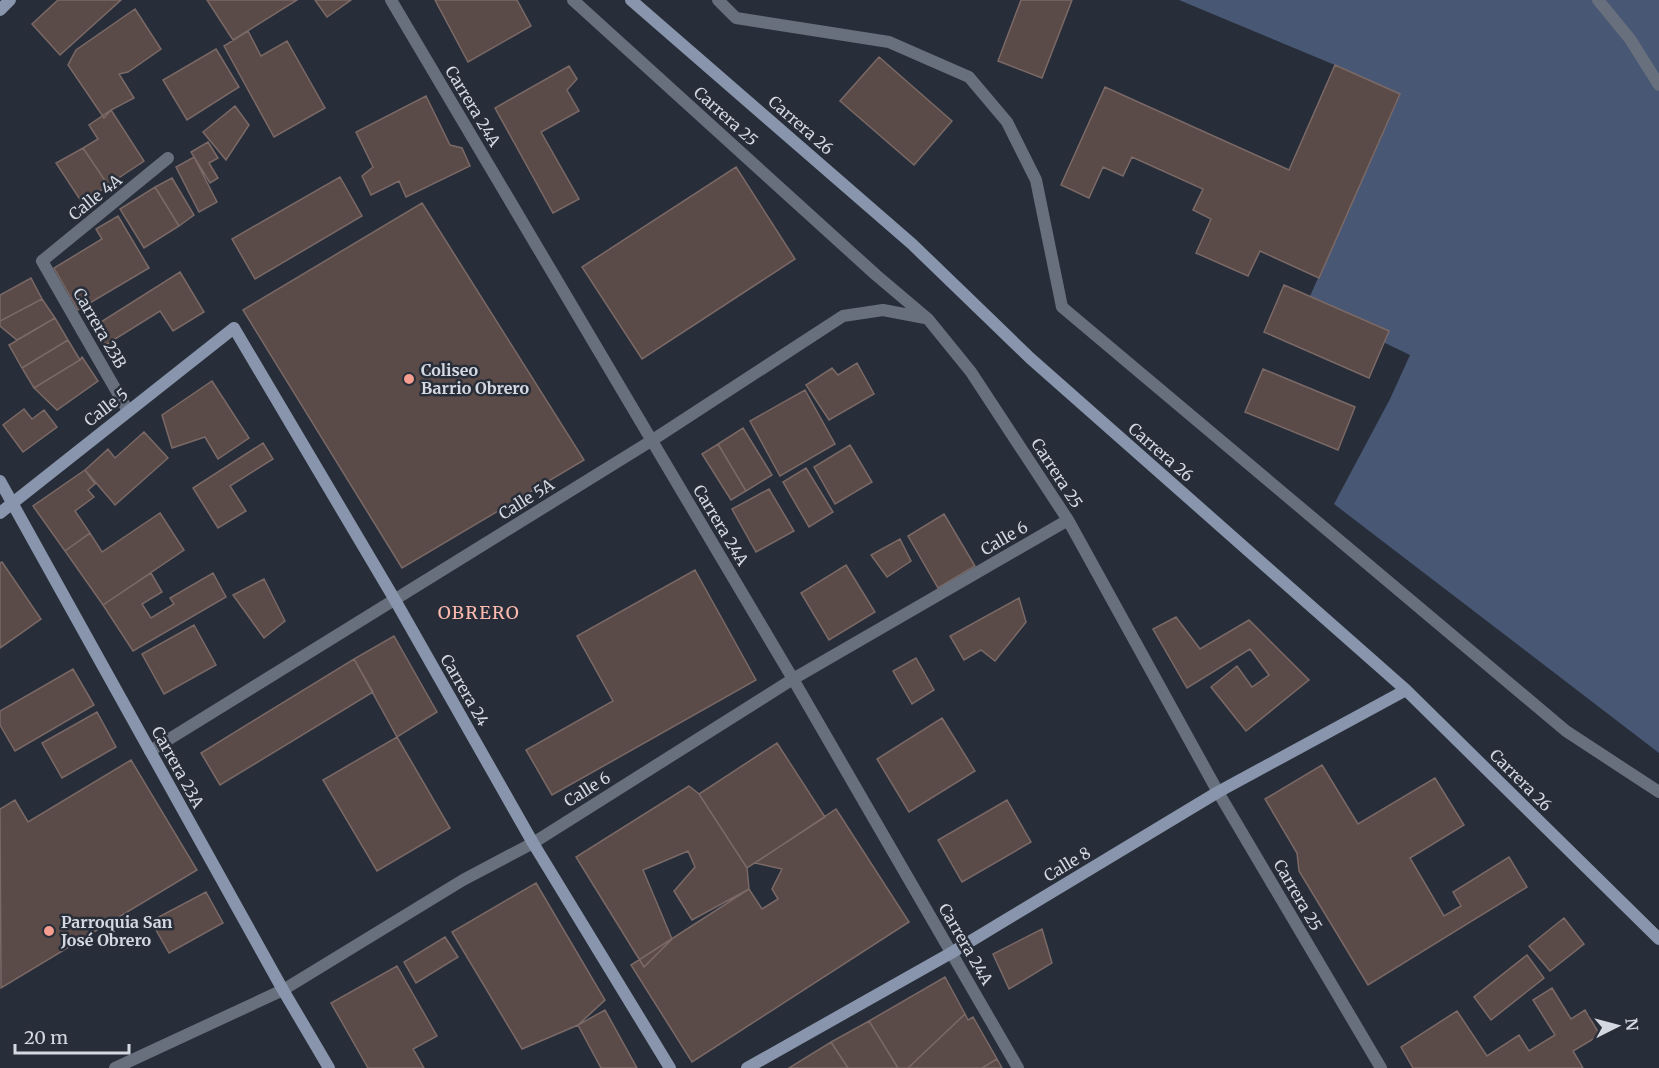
<svg xmlns="http://www.w3.org/2000/svg" width="1659" height="1068" font-family="Merriweather,serif">
  <style>
    .green { fill: #485774 }
    .building { fill: #5b4b48; stroke: #7a6966; stroke-width: 1.5 }
    .lines { fill: none; stroke-linecap: round; stroke-linejoin: round }
    .lane { stroke: #68707e; stroke-width: 12 }
    .street { stroke: #68707e; stroke-width: 12 }
    .secondary { stroke: #8895ac; stroke-width: 12 }
    .poi-dot { fill: #f59d8f; stroke: #282e39; stroke-width: 2 }
    .labels { text-anchor: middle; stroke-width: 5; stroke-linejoin: round; paint-order: stroke }
    .street-label { font-size: 16px; fill: #d4d8e0; stroke: #282e39 }
    .poi-label { font-size: 16px; font-weight: bold; fill: #d4d8e0; stroke: #282e39; text-anchor: start }
    .neighbourhood-label { font-size: 18px; letter-spacing: 1.5px; fill: #fcb9ae; stroke: #282e39 }
  </style>
  <rect width="100%" height="100%" fill="#282e39"/>
  <!-- green -->
  <path class="green" d="M1179,0h480v753l-325,-249 56,-105 20,-44 -104,-50 94,-210 -65,-30z"/>
  <!-- building -->
  <path class="building" d="M58,0h63l-61,55 -28,-31z
    M207,0h90l-64,40z
    M315,0h36l-24,17z
    M435,0h82l14,26 -63,36z
    M1021,0h51l-30,78 -44,-17z
    M135,9l26,40 -33,23 -9,2 15,24 -23,12 -7,8 -36,-53 8,-15z
    M248,31l13,25 26,-15 38,67 -51,29 -50,-91z
    M216,49l23,38 -52,33 -24,-40z
    M879,57l73,64 -38,44 -74,-64z
    M1335,65l65,29 -81,184 -59,-27 -12,25 -52,-23 15,-34 -18,-9 10,-21 -71,-32 -9,19 -20,-9 -14,31 -28,-13 44,-98 184,83z
    M569,66l8,13 -10,11 12,21 -38,21 38,67 -26,14 -58,-105z
    M426,96l24,49 12,3 8,18 -64,31 -7,-16 -28,14 -9,-19 11,-9 -17,-35z
    M235,106l14,19 -23,35 -23,-28z
    M111,110l33,51 -36,24 -25,-37 15,-9 -9,-14z
    M208,142l10,16 -9,5 9,15 -8,5 -19,-31z
    M83,148l25,37 -25,19 -27,-41z
    M194,157l23,45 -18,10 -23,-45z
    M736,167l59,92 -153,100 -60,-92z
    M340,177l22,39 -107,63 -23,-40z
    M172,178l22,37 -15,11 -24,-39z
    M155,187l24,39 -35,22 -24,-39z
    M422,203l162,257 -182,108 -159,-258z
    M118,216l31,52 -71,42 -24,-42 48,-29 -6,-10z
    M180,272l24,40 -31,19 -13,-20 -56,35 -11,-19z
    M31,278l11,21 -42,22v-26z
    M1284,285l105,46 -20,47 -105,-46z
    M42,299l13,19 -38,22 -17,-14v-5z
    M55,318l13,22 -46,28 -13,-23z
    M68,340l12,20 -46,28 -12,-20z
    M82,357l16,24 -41,29 -23,-22 46,-28z
    M857,363l17,31 -45,26 -23,-35 26,-17 6,7z
    M1263,369l92,38 -17,43 -93,-38z
    M212,381l37,57 -31,21 -13,-22 -33,11 -10,-33z
    M805,390l30,54 -55,32 -30,-55z
    M24,409l8,10 12,-9 13,17 -34,25 -20,-27z
    M743,428l29,47 -26,16 -28,-47z
    M144,432l24,26 -53,47 -30,-35 23,-21 7,9z
    M263,443l10,16 -43,27 16,25 -28,17 -25,-40z
    M718,444l28,47 -15,9 -29,-46z
    M850,445l22,37 -37,22 -21,-37z
    M806,468l27,44 -24,15 -26,-45z
    M85,470l10,14 -7,6 6,7 -19,14 15,22 -25,18 -32,-45z
    M769,489l25,42 -38,21 -24,-43z
    M160,513l24,37 -81,55 -38,-54 25,-18 12,19z
    M944,514l31,52 -37,22 -30,-52z
    M900,539l11,22 -24,16 -16,-22z
    M2,562l39,57 -41,29v-85z
    M846,565l29,47 -46,28 -28,-47z
    M695,570l61,110 -204,115 -26,-45 87,-49 -36,-65z
    M151,573l11,19 -20,12 9,14 23,-14 -4,-6 43,-25 13,24 -93,54 -30,-46z
    M264,579l21,42 -21,17 -31,-43z
    M1019,598l7,24 -31,39 -14,-11 -17,10 -14,-24z
    M1176,617l24,32 49,-29 60,60 -63,51 -35,-44 26,-21 15,21 17,-12 -19,-26 -63,39 -34,-59z
    M194,625l22,40 -52,29 -22,-40z
    M394,636l43,76 -40,25 -43,-78z
    M916,658l18,32 -22,14 -19,-33z
    M354,659l19,33 -153,93 -19,-32z
    M73,669l21,36 -79,46 -15,-26v-14z
    M97,712l19,35 -54,31 -20,-35z
    M942,718l33,53 -66,41 -32,-53z
    M397,737l53,91 -73,43 -54,-91z
    M777,743l48,74 -78,51 -48,-74z
    M131,760l66,110 -196,118 -1,-179 15,-9 13,22z
    M1322,765l36,59 77,-46 29,47 -54,33 34,58 17,-10 -8,-14 56,-35 18,30 -159,98 -69,-114 -2,-18 -32,-54z
    M689,786l10,8 48,74 2,21 -57,31 -18,-29 21,-24 -7,-16 -45,19 29,69 -28,28 -68,-110z
    M1007,800l24,42 -69,40 -24,-42z
    M836,809l73,113 -217,140 -61,-97 118,-76 13,20 16,-10 -6,-10 10,-20 -27,-6z
    M536,883l69,117 -27,25 -56,24 -70,-117z
    M206,892l17,31 -54,30 -18,-32z
    M1564,918l20,26 -34,27 -21,-25z
    M1042,929l10,34 -43,26 -16,-35z
    M445,937l13,20 -42,26 -12,-21z
    M1527,955l17,23 -53,42 -17,-23z
    M397,966l40,70 -24,13 11,19h-56l-37,-65z
    M945,977l20,37 -57,54h-10l-29,-47z
    M1552,988l19,31 14,-9 15,25 -27,16 10,17h-170l-12,-21 56,-36 30,45 32,-21 10,16 26,-16 -22,-35z
    M605,1010l32,58h-36l-23,-43z
    M965,1014l3,6 5,-3 24,42 -15,9h-74z
    M869,1021l29,47h-50l-17,-26z
    M831,1042l17,26h-59z
    M997,1059l5,9h-20z"/>
  <g class="lines">
    <!-- lane -->
    <path class="lane" d="M718,0l18,18 153,24 80,35 38,45 29,58 26,127 504,424 93,61
      M1598,0l32,39 29,46"/>
    <!-- street -->
    <path class="street" d="M391,0l402,679 225,389
      M573,0l303,275 52,44 43,53 97,148 150,272 163,276
      M128,411l-86,-150 126,-103
      M150,751l501,-310 192,-125 40,-6 42,8
      M115,1068l168,-78 180,-110 70,-37 260,-164 275,-159"/>
    <!-- secondary -->
    <path class="secondary" d="M631,0l281,244 118,114 376,332 253,249
      M0,10l10,-10
      M0,481l283,509 46,78
      M0,513l234,-185 161,272 138,243 137,225
      M747,1068l204,-115 267,-161 188,-102"/>
  </g>
  <!-- markers -->
  <g class="poi-dot">
    <circle cx="409" cy="379" r="6"/>
    <circle cx="49" cy="931" r="6"/>
  </g>
  <g class="labels">
    <!-- street labels -->
    <g class="street-label">
      <text transform="translate(473 106) rotate(59)" y="6">Carrera 24A</text>
      <text transform="translate(726 116) rotate(42)" y="6">Carrera 25</text>
      <text transform="translate(801 125) rotate(41)" y="6">Carrera 26</text>
      <text transform="translate(95 197) rotate(-39)" y="6">Calle 4A</text>
      <text transform="translate(100 328) rotate(60)" y="6">Carrera 23B</text>
      <text transform="translate(106 407) rotate(-38)" y="6">Calle 5</text>
      <text transform="translate(1161 452) rotate(41)" y="6">Carrera 26</text>
      <text transform="translate(1057 473) rotate(57)" y="6">Carrera 25</text>
      <text transform="translate(526 499) rotate(-32)" y="6">Calle 5A</text>
      <text transform="translate(721 525) rotate(59)" y="6">Carrera 24A</text>
      <text transform="translate(1004 538) rotate(-30)" y="6">Calle 6</text>
      <text transform="translate(465 690) rotate(60)" y="6">Carrera 24</text>
      <text transform="translate(178 767) rotate(61)" y="6">Carrera 23A</text>
      <text transform="translate(1521 780) rotate(45)" y="6">Carrera 26</text>
      <text transform="translate(587 789) rotate(-32)" y="6">Calle 6</text>
      <text transform="translate(1067 864) rotate(-31)" y="6">Calle 8</text>
      <text transform="translate(1298 895) rotate(60)" y="6">Carrera 25</text>
      <text transform="translate(966 944) rotate(60)" y="6">Carrera 24A</text>
    </g>
    <!-- poi labels -->
    <g class="poi-label">
      <text x="421" y="376">Coliseo<tspan x="421" dy="18">Barrio Obrero</tspan></text>
      <text x="61" y="928">Parroquia San<tspan x="61" dy="18">José Obrero</tspan></text>
    </g>
    <!-- neighbourhood labels -->
    <g class="neighbourhood-label">
      <text x="479" y="619">OBRERO</text>
    </g>
  </g>
  <!-- north arrow -->
  <g transform="translate(1617 1026) rotate(84)" stroke="#282e39" stroke-width="4.5" paint-order="stroke">
  <path d="M0-4.5L10 22L0 15L-10 22Z" fill="#d4d8e0"/>
  <text y="-9" font-size="16" font-weight="bold" text-anchor="middle" fill="#d4d8e0">N</text>
  </g>
  <!-- scale -->
  <path d="M15 1044v9h114v-9" fill="none" stroke="#d4d8e0" stroke-width="3"/>
  <text x="24" y="1044" font-size="18" fill="#d4d8e0" stroke="#282e39" stroke-width="4.5" paint-order="stroke">20 m</text>
</svg>
